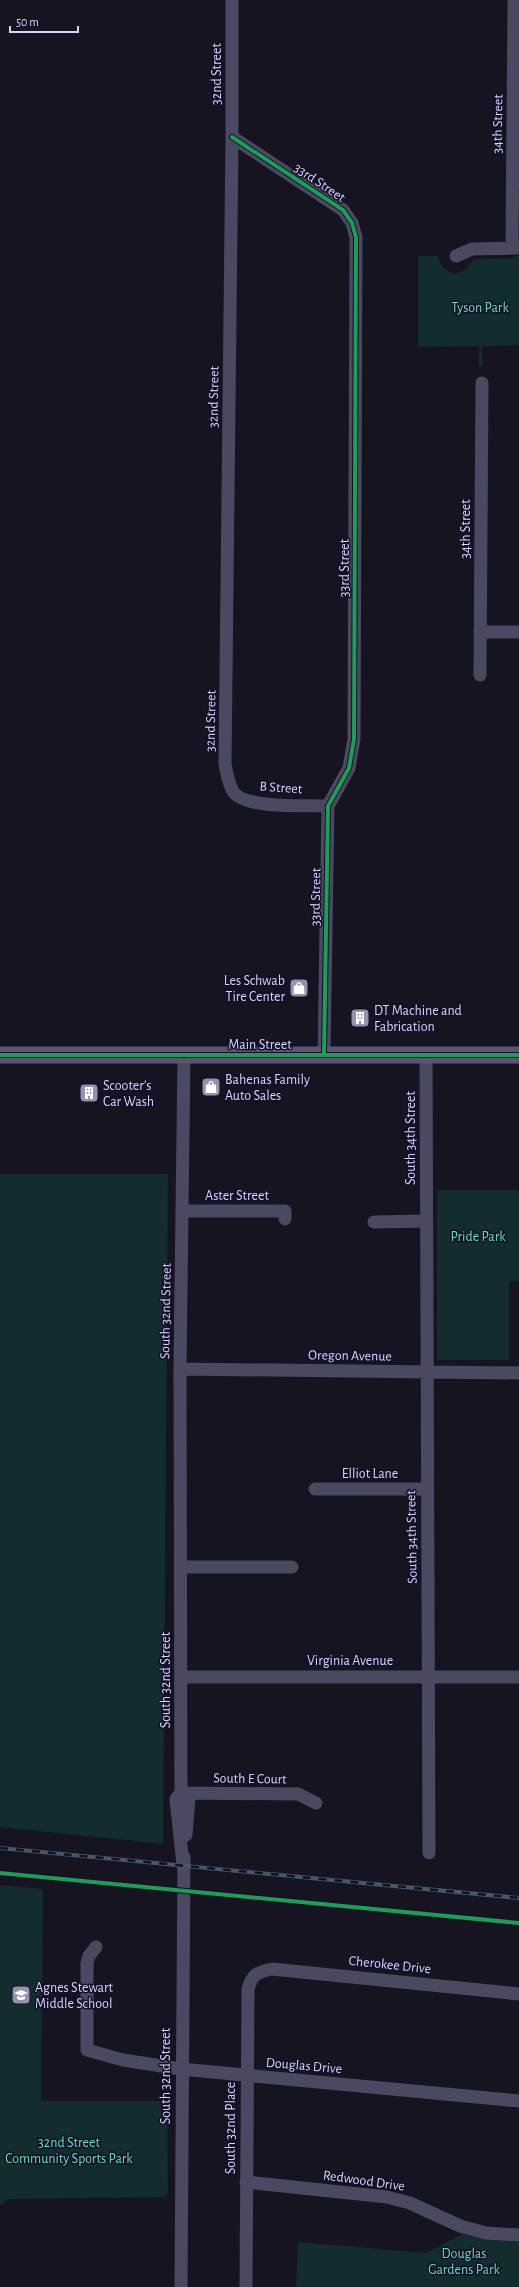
<svg xmlns="http://www.w3.org/2000/svg" width="519" height="2287" font-family="'Alegreya Sans',sans-serif">
  <style>
    .park { fill: #132c2d }
    .lines { fill: none; stroke-linecap: round; stroke-linejoin: round }
    .minor { stroke: #4a4962; stroke-width: 13 }
    .major { stroke: #5e5373; stroke-width: 17 }
    .rail-casing { stroke: #43596b; stroke-width: 4 }
    .rail { stroke: #130f26; stroke-width: 2.5; stroke-dasharray: 8; stroke-linecap: butt }
    .cycleway-casing { stroke: #130f26; stroke-width: 6 }
    .cycleway { stroke: #1a9f57; stroke-width: 4 }
    .labels { text-anchor: middle; stroke-width: 3; stroke-linejoin: round; paint-order: stroke }
    .street-label { font-size: 14px; fill: #d9d4ff; stroke: #130f26 }
    .park-label { font-size: 14px; fill: #5fe0c0; stroke: #130f26 }
    .poi-label { font-size: 14px; fill: #d9d4ff; stroke: #130f26; text-anchor: start }
  </style>
  <rect width="100%" height="100%" fill="#161421"/>
  <!-- park -->
  <path class="park" d="M418,256h20c2,13 16,24 28,13 3,-3 5,-7 8,-10l40,-1v-2h5v89l-37,1v21h-3v-21l-61,1z
    M0,1174h168l-5,670 -163,-17z
    M437,1190h82v91h-10v79h-72z
    M0,1885l43,4 -2,212h126l1,92 -2,1v3l-157,2 -9,6z
    M462,2234l19,4 38,4v45h-223l2,-45 128,11z"/>
  <g class="lines">
    <!-- minor -->
    <path class="minor" d="M232,0v137l-7,627c2,10 3,20 9,29 14,16 73,12 94,13
      M232,137l111,73 9,13 4,14 -2,502 -5,29 -21,38 -4,249
      M512,248l2,-247
      M456,256l16,-7 47,-1
      M480,632h39
      M480,675l2,-292
      M426,1055l3,798
      M182,1211h103v8
      M374,1222l52,-1
      M180,1369l339,4
      M315,1489h111
      M182,1567h110
      M182,1677h337
      M181,1793l8,5 -3,37
      M181,1793l117,1 18,9
      M183,1865l-7,-66 5,-6 -1,-424 4,-314
      M96,1947l-7,9 -2,7v87l36,10 58,9 338,32
      M246,2182l141,15 23,6 50,23 26,7 33,2
      M181,2287l3,-430
      M246,2287l2,-297c3,-15 9,-18 24,-21l247,25"/>
    <!-- major -->
    <path class="major" d="M0,1055h519"/>
    <defs>
      <path id="rail" d="M0,1848l519,50"/>
    </defs>
    <!-- rail casing -->
    <use href="#rail" class="rail-casing"/>
    <!-- rail -->
    <use href="#rail" class="rail"/>
    <defs>
      <path id="cycleway" d="M232,137l111,73 9,13 4,14 -2,502 -5,29 -21,38 -4,249
        M0,1055h519
        M0,1873l519,50"/>
    </defs>
    <!-- cycleway casing -->
    <use href="#cycleway" class="cycleway-casing"/>
    <!-- cycleway -->
    <use href="#cycleway" class="cycleway"/>
  </g>
  <!-- icons -->
  <defs>
    <symbol id="shop-square" viewBox="-11 -11 22 22"><rect x="-9" y="-9" width="18" height="18" rx="4" fill="#9591b1" stroke="#130f26"/><path d="M-5-2.5h2.3a2.7 3.5 0 0 1 5.4 0H5L5.5 6h-11ZM-1.5-2.5h3a1.5 2.3 0 0 0-3 0Z" fill="#fff"/></symbol>
    <symbol id="building-square" viewBox="-11 -11 22 22"><rect x="-9" y="-9" width="18" height="18" rx="4" fill="#9591b1" stroke="#130f26"/><path d="M-4-6H4V6H1V3H-1V6H-4ZM-2.5-4.3h1.7v1.8h-1.7ZM.8-4.3h1.7v1.8H.8ZM-2.5-1h1.7V.8h-1.7ZM.8-1h1.7V.8H.8Z" fill="#fff"/></symbol>
    <symbol id="school-square" viewBox="-11 -11 22 22"><rect x="-9" y="-9" width="18" height="18" rx="4" fill="#9591b1" stroke="#130f26"/><path d="M0-5L7-2L0 1L-7-2ZM-4 1L0 2.5L4 1V4Q0 6-4 4Z" fill="#fff"/></symbol>
  </defs>
  <g fill-rule="evenodd">
    <use href="#shop-square" x="288" y="977" width="22" height="22"/>
    <use href="#building-square" x="349" y="1007" width="22" height="22"/>
    <use href="#shop-square" x="200" y="1076" width="22" height="22"/>
    <use href="#building-square" x="78" y="1082" width="22" height="22"/>
    <use href="#school-square" x="10" y="1984" width="22" height="22"/>
  </g>
  <g class="labels">
    <!-- street labels -->
    <g class="street-label">
      <text transform="translate(216 74) rotate(-90)" y="5">32nd Street</text>
      <text transform="translate(497 124) rotate(-89)" y="5">34th Street</text>
      <text transform="translate(320 182) rotate(34)" y="5">33rd Street</text>
      <text transform="translate(213 397) rotate(-89)" y="5">32nd Street</text>
      <text transform="translate(465 529) rotate(-90)" y="5">34th Street</text>
      <text transform="translate(344 568) rotate(-90)" y="5">33rd Street</text>
      <text transform="translate(210 721) rotate(-89)" y="5">32nd Street</text>
      <text transform="translate(281 787) rotate(4)" y="5">B Street</text>
      <text transform="translate(315 897) rotate(-89)" y="5">33rd Street</text>
      <text x="260" y="1049">Main Street</text>
      <text transform="translate(410 1138) rotate(-90)" y="5">South 34th Street</text>
      <text x="237" y="1200">Aster Street</text>
      <text transform="translate(165 1311) rotate(-89)" y="5">South 32nd Street</text>
      <text transform="translate(350 1355) rotate(1)" y="5">Oregon Avenue</text>
      <text x="370" y="1478">Elliot Lane</text>
      <text transform="translate(411 1537) rotate(-91)" y="5">South 34th Street</text>
      <text x="350" y="1665">Virginia Avenue</text>
      <text transform="translate(165 1680) rotate(-90)" y="5">South 32nd Street</text>
      <text transform="translate(250 1778) rotate(1)" y="5">South E Court</text>
      <text transform="translate(390 1964) rotate(6)" y="5">Cherokee Drive</text>
      <text transform="translate(304 2065) rotate(5)" y="5">Douglas Drive</text>
      <text transform="translate(165 2076) rotate(-90)" y="5">South 32nd Street</text>
      <text transform="translate(230 2128) rotate(-90)" y="5">South 32nd Place</text>
      <text transform="translate(364 2180) rotate(8)" y="5">Redwood Drive</text>
    </g>
    <!-- park labels -->
    <g class="park-label">
      <text x="480" y="312">Tyson Park</text>
      <text x="478" y="1241">Pride Park</text>
      <text x="69" y="2147">32nd Street<tspan x="69" dy="16">Community Sports Park</tspan></text>
      <text x="464" y="2258">Douglas<tspan x="464" dy="16">Gardens Park</tspan></text>
    </g>
    <!-- poi labels -->
    <g class="poi-label">
      <text x="285" y="985" text-anchor="end">Les Schwab<tspan x="285" dy="16">Tire Center</tspan></text>
      <text x="374" y="1015">DT Machine and<tspan x="374" dy="16">Fabrication</tspan></text>
      <text x="225" y="1084">Bahenas Family<tspan x="225" dy="16">Auto Sales</tspan></text>
      <text x="103" y="1090">Scooter’s<tspan x="103" dy="16">Car Wash</tspan></text>
      <text x="35" y="1992">Agnes Stewart<tspan x="35" dy="16">Middle School</tspan></text>
    </g>
  </g>
  <!-- scale -->
  <path d="M10 26v6h68v-6" fill="none" stroke="#d9d4ff" stroke-width="2"/>
  <text x="16" y="26" font-size="12" fill="#d9d4ff" stroke="#130f26" stroke-width="3" paint-order="stroke">50 m</text>
</svg>
